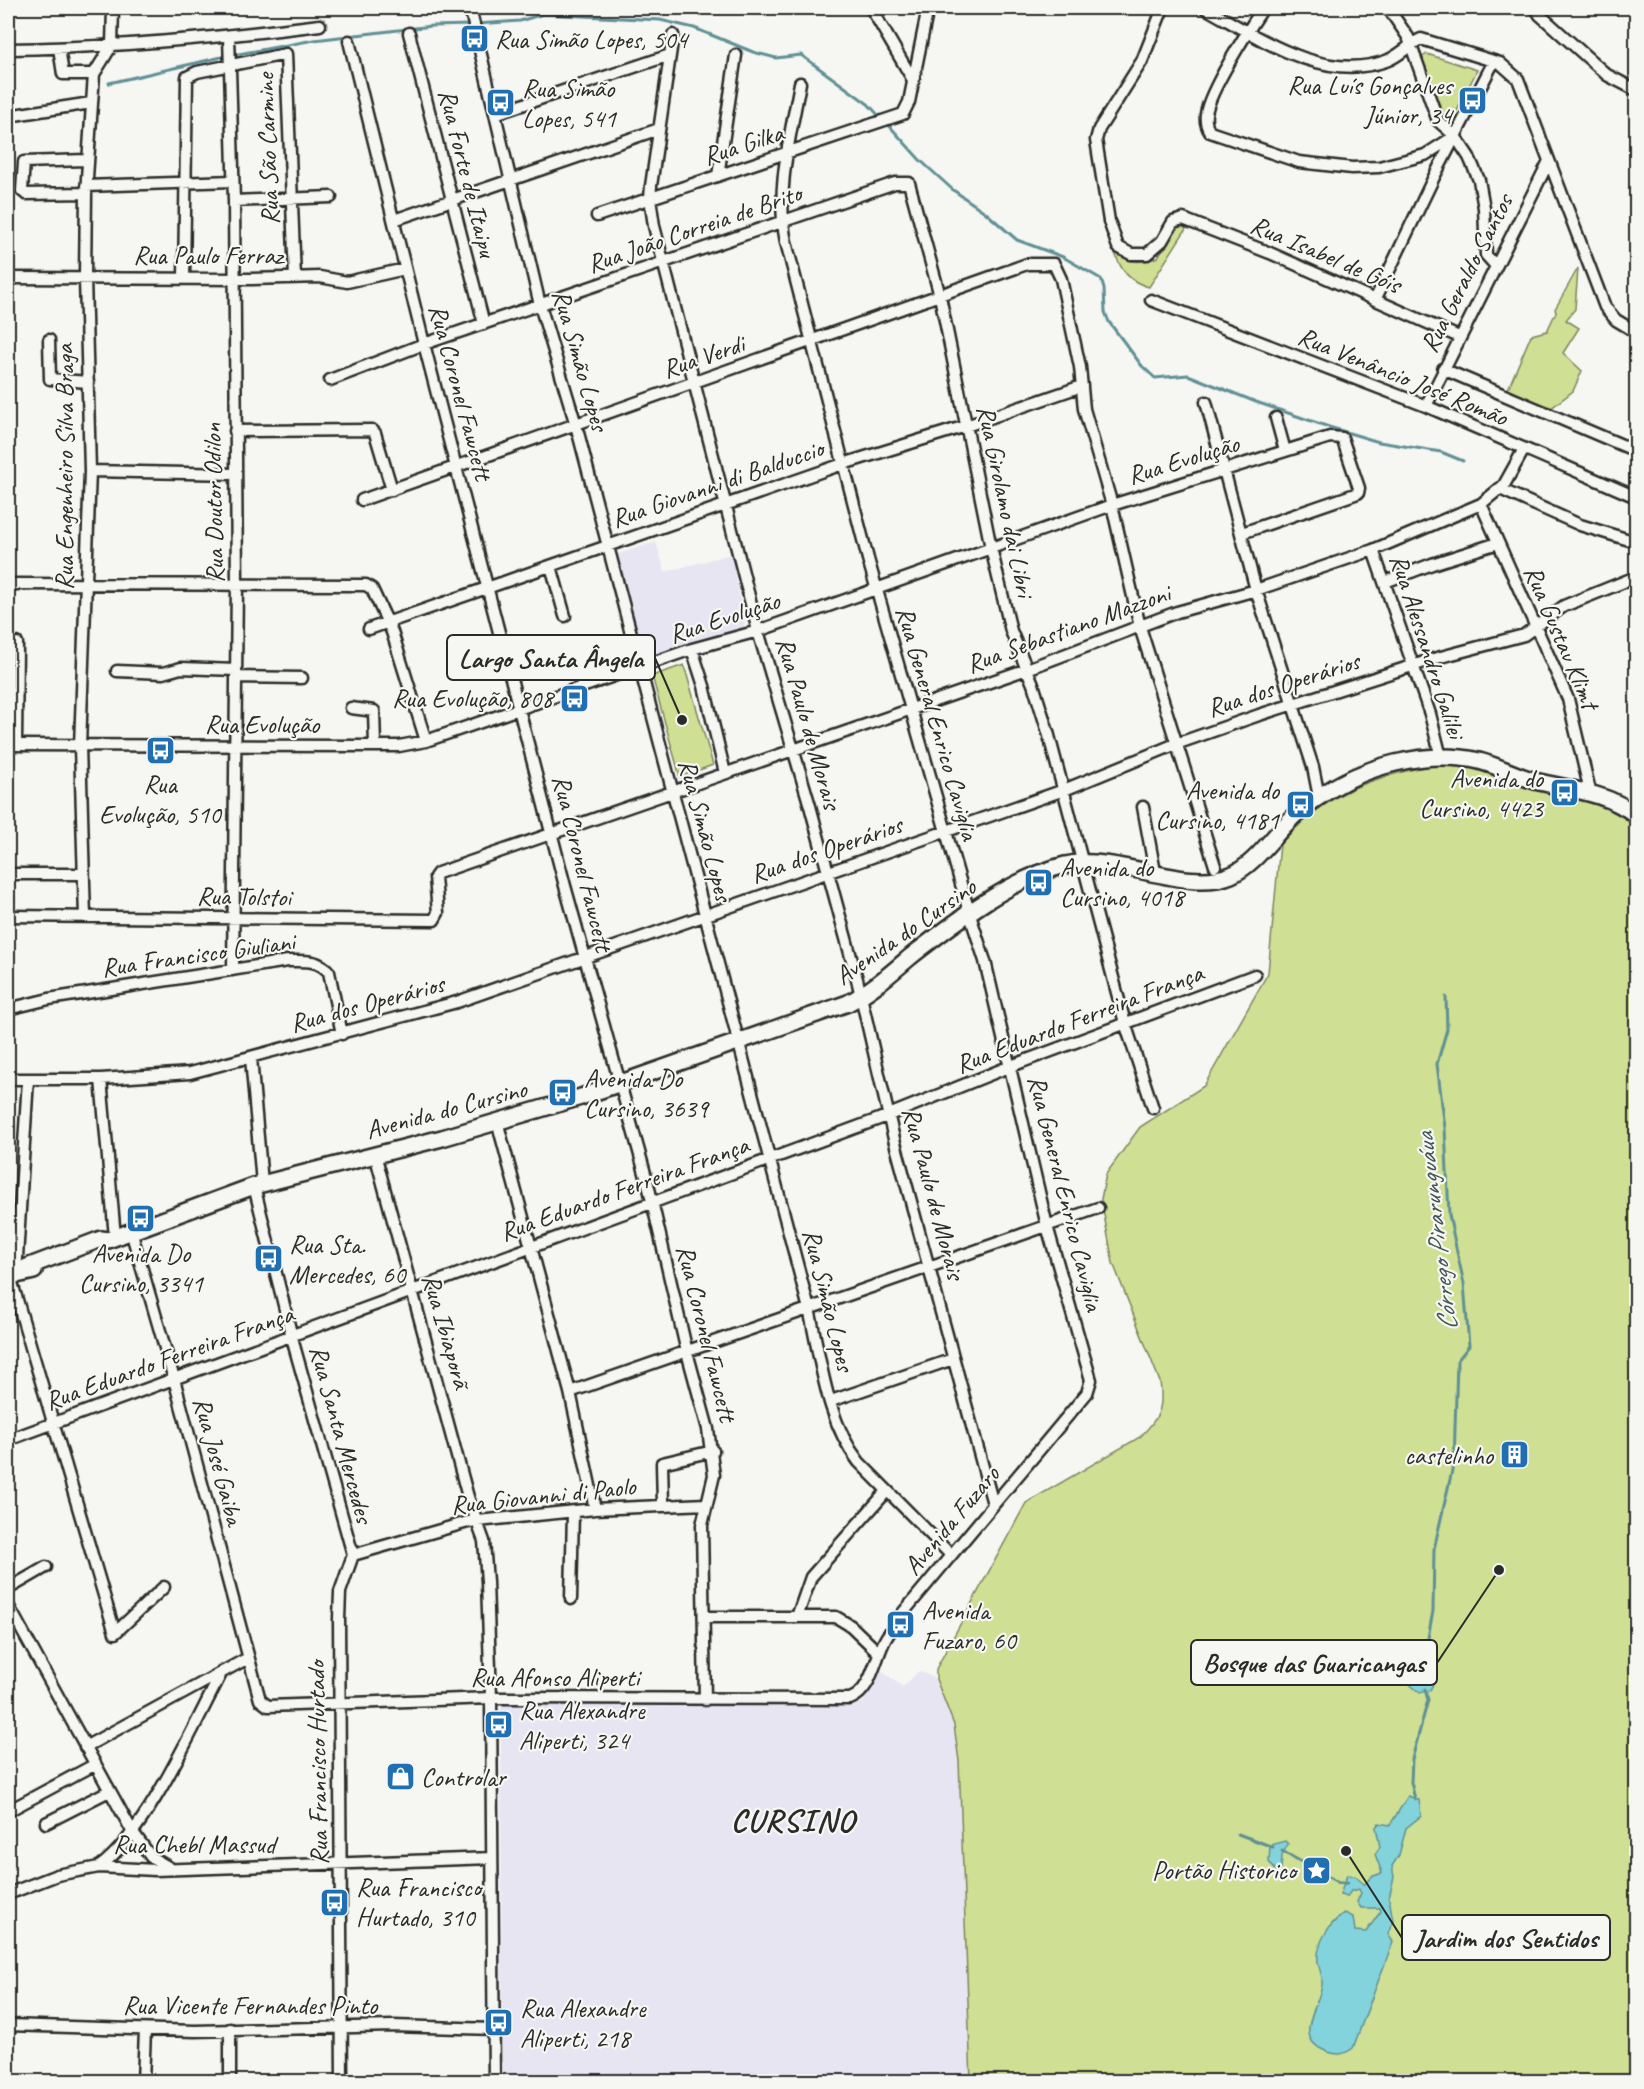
<svg xmlns="http://www.w3.org/2000/svg" width="1644" height="2089" font-family="Caveat,sans-serif">
  <style>
    .built { fill: #e7e5f1 }
    .green { fill: #cfdf93; stroke: #7d855f; stroke-width: 1.5 }
    .water { fill: #82d3db; stroke: #5f9095; stroke-width: 1.5 }
    .lines { fill: none; stroke-linecap: round; stroke-linejoin: round }
    .stream { stroke: #5f9095; stroke-width: 3 }
    .street-casing { stroke: #2b2b2b; stroke-width: 15 }
    .secondary-casing { stroke: #2b2b2b; stroke-width: 20 }
    .street { stroke: #f6f6f2; stroke-width: 10 }
    .secondary { stroke: #f6f6f2; stroke-width: 15 }
    .labels { text-anchor: middle; stroke-width: 4.5; stroke-linejoin: round; paint-order: stroke }
    .poi-label { font-size: 26px; fill: #2b2b2b; stroke: #f6f6f2; text-anchor: start }
    .street-label { font-size: 26px; fill: #2b2b2b; stroke: #f6f6f2 }
    .water-label { font-size: 27px; font-style: italic; fill: #415557; stroke: #f6f6f2 }
    .district-label { font-size: 32px; font-weight: bold; letter-spacing: 1.5px; fill: #2b2b2b; stroke: #f6f6f2 }
    .leader { fill: none; stroke: #2b2b2b; stroke-width: 2 }
    .callout-dot { fill: #2b2b2b; stroke: #f6f6f2; stroke-width: 2 }
    .callout { fill: #f6f6f2; stroke: #2b2b2b; stroke-width: 2 }
    .callout-label { font-size: 27px; text-anchor: middle; font-weight: bold; fill: #2b2b2b }
  </style>
  <rect width="100%" height="100%" fill="#f6f6f2"/>
  <filter id="ink" filterUnits="userSpaceOnUse"><feTurbulence type="fractalNoise" baseFrequency=".0167" numOctaves="2"/><feDisplacementMap in="SourceGraphic" scale="12" xChannelSelector="R" yChannelSelector="G"/><feConvolveMatrix kernelMatrix="1 2 1 2 8 2 1 2 1" color-interpolation-filters="sRGB"/></filter>
  <g filter="url(#ink)">
    <!-- built -->
    <path class="built" d="M656,542l9,30 66,-18 14,69 -2,5 -101,33 -27,-106z
      M879,1669l24,18 16,-16 17,8 18,46 5,36 12,320h-469l-1,-375 4,-2 347,3 12,-6z"/>
    <!-- green -->
    <path class="green" d="M1427,54l50,16 -24,49 -9,-3 -23,-58z
      M1177,223l9,6 -37,58c-19,-5 -28,-16 -34,-34 16,10 25,11 43,4z
      M1578,268l-3,41 -9,11 13,8 -16,25 19,18 -9,20 -23,18 -42,-20 23,-54 16,-4 9,-19 -1,-3z
      M684,665l29,100 -33,12 -28,-101z
      M1437,764l29,1 49,19 70,15 36,12 15,12v1258h-665l-12,-320 -5,-36 -18,-46v-10l90,-166 114,-66c19,-19 24,-28 20,-55l-47,-119 -12,-64 5,-25 34,-47 64,-41 64,-113 12,-129c51,-54 87,-65 157,-80z"/>
    <!-- water -->
    <path class="water" d="M1430,1656c8,9 6,24 0,34l-10,3 -14,-12v-5h8v-19z
      M1408,1796l11,4 2,16 -15,12 -7,27 -7,11 2,11 -5,21 4,23 -5,13 5,8 -40,106c-9,7 -15,7 -25,4 -37,-13 -10,-43 -6,-67 1,-7 -2,-15 -4,-22 -2,-20 11,-40 27,-50l8,4 2,14 11,1 15,-21 -1,-3h-19l-4,-6 4,-9 -2,-4 -8,2 -4,6 -7,-2 7,-20 9,2 8,8 7,-8 11,-4 -7,-19 5,-7 -4,-20 3,-4 11,2z
      M1285,1841l3,3 -6,11 -1,15 -4,2 -8,-10 1,-17z"/>
    <g class="lines">
      <!-- stream -->
      <path class="stream" d="M476,24l44,-3 23,-7 117,6 34,8 59,24 23,6 25,-3 67,49 13,14
        M233,55l81,-15 118,-14 38,-1
        M109,83l117,-27
        M886,122l34,38 33,30 32,22 32,28 46,17 38,22 3,10 1,23 4,10 33,44 13,12 33,-3 68,27 73,25 50,15 62,10 22,9
        M1424,1659l9,-48 1,-62 20,-87 3,-101 12,-15 -5,-62 -15,-69 -4,-87 -8,-64 10,-35 -1,-32
        M1415,1799l-4,-17 1,-23 16,-59 -3,-11
        M1238,1834l35,13
        M1282,1851l57,32h8"/>
      <defs>
        <path id="street" d="M470,8l70,297 36,120 233,884c12,51 17,111 50,153l92,93
          M871,8l42,72
          M1163,8l-21,53 -43,68 -3,11 13,81 9,26 13,7h16l15,-13 11,-19 10,-3 87,34 189,84
          M1205,8c53,29 117,75 181,53 14,-5 22,-16 35,-22l79,24 18,16 87,228 11,13 20,12
          M1263,8c-14,21 -54,83 -57,106 -1,7 0,12 4,18l89,30 53,6 27,-1 46,-12 30,-19
          M1388,8l20,29 30,84 17,15 14,21 10,23 5,28 2,47 9,10
          M1536,8l4,7 67,60 29,15
          M409,33l75,291
          M673,35l-22,151 -1,12 4,28 104,405 52,175 47,173 37,160 99,365
          M229,36l5,165 3,383 -4,386
          M349,41l75,303 141,542 83,298 39,168 21,77 6,46 -12,50 3,175
          M59,48l4,26h31
          M8,49c104,-1 208,-11 312,-24
          M94,74l18,-29 1,-37
          M495,114l175,-59
          M8,116l83,-13
          M718,176l18,-121
          M86,186l147,-5
          M86,193l-60,1 -4,-3 2,-29 62,-2
          M234,201l97,-4
          M597,216l306,-102 6,-12 19,-94
          M394,220l265,-91
          M8,278l243,1 69,-2 27,5 58,-13
          M184,278l3,-201 10,-5 89,-18 9,224
          M1151,300l275,106 210,91
          M1375,300l59,-123 60,-116
          M49,340l1,39 38,3
          M1443,369l193,82
          M330,380l94,-36 471,-161h14l31,113 51,252 20,83 22,53 15,48 77,291 28,85
          M1206,402l50,188 57,177 6,30
          M1426,406l123,-245
          M1276,418l9,33
          M235,431l137,-1 3,3 17,57
          M90,471l145,3
          M1500,489l80,36 56,17
          M362,500l665,-236h27l7,15 19,88 4,42 28,96 28,122 75,239
          M1481,504l87,195 22,92
          M1373,550l57,164 11,43
          M551,566l14,50
          M1385,582l47,-18 66,-21
          M8,584l358,1 6,4 20,43 34,109
          M369,629l474,-165 123,-38 116,-40
          M692,649l12,37 21,87
          M117,671l46,2 18,-5 55,2
          M236,677l66,1
          M351,708l23,3 1,35
          M8,745l367,1h24l27,-5 266,-92 66,-18 354,-126 218,-68 12,1 17,50 -1,5 -116,40
          M16,745l1,-102
          M1143,807l12,65
          M8,874h75
          M8,916l426,4 4,-7 -3,-36 3,-4 589,-204 150,-57 79,-22 117,-40 108,-46 23,-19 20,-36
          M85,917l-5,-171 10,-275 -5,-193 1,-85 8,-119
          M8,1009l41,-10 239,-38c16,0 30,-2 41,11l13,62
          M251,1058l11,125
          M8,1079h93l89,-6 267,-71 607,-212 112,-46 83,-29 178,-57 87,-23 40,-29 72,-29
          M101,1079l14,158
          M497,1121l73,271 25,117
          M375,1154l93,343 16,44 3,41 4,116 3,384
          M254,1186l41,163 58,206
          M131,1231l43,148 86,321 8,6 223,-8 359,1c22,-8 25,-42 36,-61 5,-8 11,-16 16,-24l185,-221 4,-13 -44,-154 -62,-265 -16,-49 -101,-353 -82,-317c-11,-52 5,-108 14,-159
          M16,1274l12,-195
          M10,1276l105,357 49,-46
          M570,1392l528,-184
          M831,1401l122,-42
          M8,1440l871,-321 132,-53 244,-91
          M663,1505l-1,-42 51,-12
          M353,1555l115,-33 127,-13 111,-5
          M8,1589l38,-22
          M571,1599l2,-87
          M8,1605l124,226 19,26 19,11
          M705,1617h131l15,9 28,27
          M797,1617l14,-40 76,-86
          M85,1747l163,-89
          M8,1811l86,-46
          M46,1823l63,-32
          M99,1867c47,-33 95,-142 123,-195
          M8,1894l49,-19 42,-8 56,3 337,-12
          M8,2025l187,6 198,-5 101,3
          M143,2082l2,-52
          M230,2082v-53
          M342,2082l-3,-463 1,-27 13,-37"/>
        <path id="secondary" d="M24,1271l3,-4 74,-28 7,1 146,-54 188,-48 139,-41 267,-94c23,-12 42,-29 62,-46 45,-35 99,-78 155,-92 51,-12 121,29 166,10 22,-9 40,-36 56,-52 9,-10 21,-19 32,-26 44,-31 107,-48 160,-36 20,5 39,16 60,21 35,8 68,11 97,33
          M8,1277l26,-6"/>
      </defs>
      <!-- street casing -->
      <use href="#street" class="street-casing"/>
      <!-- secondary casing -->
      <use href="#secondary" class="secondary-casing"/>
      <!-- street -->
      <use href="#street" class="street"/>
      <!-- secondary -->
      <use href="#secondary" class="secondary"/>
    </g>
  </g>
  <!-- icons -->
  <defs>
    <symbol id="bus-square" viewBox="-11 -11 22 22"><rect x="-9" y="-9" width="18" height="18" rx="4" fill="#1f6fb2" stroke="#f6f6f2"/><path d="M-5-6H5V4H4V6H2V4H-2V6H-4V4H-5ZM-3.5-4V0h7V-4ZM-3.5 1.2v1.5H-2V1.2ZM2 1.2v1.5H3.5V1.2Z" fill="#fff"/></symbol>
    <symbol id="building-square" viewBox="-11 -11 22 22"><rect x="-9" y="-9" width="18" height="18" rx="4" fill="#1f6fb2" stroke="#f6f6f2"/><path d="M-4-6H4V6H1V3H-1V6H-4ZM-2.5-4.3h1.7v1.8h-1.7ZM.8-4.3h1.7v1.8H.8ZM-2.5-1h1.7V.8h-1.7ZM.8-1h1.7V.8H.8Z" fill="#fff"/></symbol>
    <symbol id="shop-square" viewBox="-11 -11 22 22"><rect x="-9" y="-9" width="18" height="18" rx="4" fill="#1f6fb2" stroke="#f6f6f2"/><path d="M-5-2.5h2.3a2.7 3.5 0 0 1 5.4 0H5L5.5 6h-11ZM-1.5-2.5h3a1.5 2.3 0 0 0-3 0Z" fill="#fff"/></symbol>
    <symbol id="sight-square" viewBox="-11 -11 22 22"><rect x="-9" y="-9" width="18" height="18" rx="4" fill="#1f6fb2" stroke="#f6f6f2"/><path d="M0-6L1.8-2.2L6-1.7L2.9 1.2L3.7 5.4L0 3.3L-3.7 5.4L-2.9 1.2L-6-1.7L-1.8-2.2Z" fill="#fff"/></symbol>
  </defs>
  <g fill-rule="evenodd">
    <use href="#bus-square" x="458" y="22" width="33" height="33"/>
    <use href="#bus-square" x="1456" y="84" width="33" height="33"/>
    <use href="#bus-square" x="484" y="86" width="33" height="33"/>
    <use href="#bus-square" x="558" y="682" width="33" height="33"/>
    <use href="#bus-square" x="144" y="734" width="33" height="33"/>
    <use href="#bus-square" x="1548" y="776" width="33" height="33"/>
    <use href="#bus-square" x="1284" y="788" width="33" height="33"/>
    <use href="#bus-square" x="1022" y="866" width="33" height="33"/>
    <use href="#bus-square" x="546" y="1076" width="33" height="33"/>
    <use href="#bus-square" x="124" y="1202" width="33" height="33"/>
    <use href="#bus-square" x="252" y="1242" width="33" height="33"/>
    <use href="#building-square" x="1498" y="1438" width="33" height="33"/>
    <use href="#bus-square" x="884" y="1608" width="33" height="33"/>
    <use href="#bus-square" x="482" y="1708" width="33" height="33"/>
    <use href="#shop-square" x="384" y="1760" width="33" height="33"/>
    <use href="#sight-square" x="1300" y="1854" width="33" height="33"/>
    <use href="#bus-square" x="318" y="1886" width="33" height="33"/>
    <use href="#bus-square" x="482" y="2006" width="33" height="33"/>
  </g>
  <g class="labels">
    <!-- poi labels -->
    <g class="poi-label">
      <text x="495" y="48">Rua Simão Lopes, 504</text>
      <text x="1452" y="94" text-anchor="end">Rua Luís Gonçalves<tspan x="1452" dy="30">Júnior, 34</tspan></text>
      <text x="522" y="97">Rua Simão<tspan x="522" dy="30">Lopes, 541</tspan></text>
      <text x="553" y="707" text-anchor="end">Rua Evolução, 808</text>
      <text x="1543" y="787" text-anchor="end">Avenida do<tspan x="1543" dy="30">Cursino, 4423</tspan></text>
      <text x="160" y="793" text-anchor="middle">Rua<tspan x="160" dy="30">Evolução, 510</tspan></text>
      <text x="1279" y="799" text-anchor="end">Avenida do<tspan x="1279" dy="30">Cursino, 4181</tspan></text>
      <text x="1060" y="876">Avenida do<tspan x="1060" dy="30">Cursino, 4018</tspan></text>
      <text x="584" y="1087">Avenida Do<tspan x="584" dy="30">Cursino, 3639</tspan></text>
      <text x="289" y="1253">Rua Sta.<tspan x="289" dy="30">Mercedes, 60</tspan></text>
      <text x="141" y="1262" text-anchor="middle">Avenida Do<tspan x="141" dy="30">Cursino, 3341</tspan></text>
      <text x="1493" y="1464" text-anchor="end">castelinho</text>
      <text x="922" y="1619">Avenida<tspan x="922" dy="30">Fuzaro, 60</tspan></text>
      <text x="519" y="1719">Rua Alexandre<tspan x="519" dy="30">Aliperti, 324</tspan></text>
      <text x="421" y="1786">Controlar</text>
      <text x="1296" y="1879" text-anchor="end">Portão Historico</text>
      <text x="356" y="1896">Rua Francisco<tspan x="356" dy="30">Hurtado, 310</tspan></text>
      <text x="520" y="2017">Rua Alexandre<tspan x="520" dy="30">Aliperti, 218</tspan></text>
    </g>
    <!-- street labels -->
    <g class="street-label">
      <text transform="translate(743 144) rotate(-18)" y="9">Rua Gilka</text>
      <text transform="translate(267 149) rotate(-92)" y="9">Rua São Carmine</text>
      <text transform="translate(468 173) rotate(76)" y="9">Rua Forte de Itaipu</text>
      <text transform="translate(694 228) rotate(-19)" y="9">Rua João Correia de Brito</text>
      <text transform="translate(1326 254) rotate(23)" y="9">Rua Isabel de Góis</text>
      <text x="208" y="264">Rua Paulo Ferraz</text>
      <text transform="translate(1466 273) rotate(-63)" y="9">Rua Geraldo Santos</text>
      <text transform="translate(703 356) rotate(-19)" y="9">Rua Verdi</text>
      <text transform="translate(581 360) rotate(74)" y="9">Rua Simão Lopes</text>
      <text transform="translate(1403 376) rotate(22)" y="9">Rua Venâncio José Romão</text>
      <text transform="translate(461 392) rotate(75)" y="9">Rua Coronel Fawcett</text>
      <text transform="translate(1183 459) rotate(-17)" y="9">Rua Evolução</text>
      <text transform="translate(64 467) rotate(-90)" y="9">Rua Engenheiro Silva Braga</text>
      <text transform="translate(717 483) rotate(-19)" y="9">Rua Giovanni di Balduccio</text>
      <text transform="translate(1006 501) rotate(78)" y="9">Rua Girolamo dai Libri</text>
      <text transform="translate(213 503) rotate(-91)" y="9">Rua Doutor Odilon</text>
      <text transform="translate(724 617) rotate(-18)" y="9">Rua Evolução</text>
      <text transform="translate(1068 628) rotate(-20)" y="9">Rua Sebastiano Mazzoni</text>
      <text transform="translate(1562 637) rotate(67)" y="9">Rua Gustav Klimt</text>
      <text transform="translate(1428 646) rotate(72)" y="9">Rua Alessandro Galilei</text>
      <text transform="translate(1283 684) rotate(-18)" y="9">Rua dos Operários</text>
      <text transform="translate(809 723) rotate(74)" y="9">Rua Paulo de Morais</text>
      <text transform="translate(938 723) rotate(74)" y="9">Rua General Enrico Caviglia</text>
      <text x="262" y="733">Rua Evolução</text>
      <text transform="translate(706 830) rotate(75)" y="9">Rua Simão Lopes</text>
      <text transform="translate(826 849) rotate(-19)" y="9">Rua dos Operários</text>
      <text transform="translate(583 863) rotate(76)" y="9">Rua Coronel Fawcett</text>
      <text transform="translate(244 896) rotate(1)" y="9">Rua Tolstoi</text>
      <text transform="translate(905 931) rotate(-35)" y="9">Avenida do Cursino</text>
      <text transform="translate(198 954) rotate(-8)" y="9">Rua Francisco Giuliani</text>
      <text transform="translate(367 1003) rotate(-15)" y="9">Rua dos Operários</text>
      <text transform="translate(1079 1018) rotate(-21)" y="9">Rua Eduardo Ferreira França</text>
      <text transform="translate(446 1109) rotate(-15)" y="9">Avenida do Cursino</text>
      <text transform="translate(624 1188) rotate(-20)" y="9">Rua Eduardo Ferreira França</text>
      <text transform="translate(934 1193) rotate(75)" y="9">Rua Paulo de Morais</text>
      <text transform="translate(1066 1193) rotate(76)" y="9">Rua General Enrico Caviglia</text>
      <text transform="translate(829 1300) rotate(76)" y="9">Rua Simão Lopes</text>
      <text transform="translate(447 1331) rotate(74)" y="9">Rua Ibiaporã</text>
      <text transform="translate(707 1333) rotate(76)" y="9">Rua Coronel Fawcett</text>
      <text transform="translate(169 1357) rotate(-20)" y="9">Rua Eduardo Ferreira França</text>
      <text transform="translate(342 1434) rotate(75)" y="9">Rua Santa Mercedes</text>
      <text transform="translate(219 1461) rotate(75)" y="9">Rua José Gaiba</text>
      <text transform="translate(543 1495) rotate(-6)" y="9">Rua Giovanni di Paolo</text>
      <text transform="translate(951 1520) rotate(-50)" y="9">Avenida Fuzaro</text>
      <text x="555" y="1686">Rua Afonso Aliperti</text>
      <text transform="translate(317 1763) rotate(-91)" y="9">Rua Francisco Hurtado</text>
      <text x="194" y="1853">Rua Chebl Massud</text>
      <text x="250" y="2014">Rua Vicente Fernandes Pinto</text>
    </g>
    <!-- water labels -->
    <g class="water-label">
      <text transform="translate(1436 1232) rotate(-97)" y="9">Córrego Pirarunguáua</text>
    </g>
    <!-- district labels -->
    <g class="district-label">
      <text x="793" y="1831">CURSINO</text>
    </g>
  </g>
  <!-- callouts -->
  <path class="leader" d="M682 720L655 658M1499 1570L1437 1663M1346 1851L1402 1938"/>
  <g class="callout-dot">
    <circle cx="682" cy="720" r="6"/>
    <circle cx="1499" cy="1570" r="6"/>
    <circle cx="1346" cy="1851" r="6"/>
  </g>
  <g class="callout">
    <rect x="447" y="635" width="208" height="45" rx="6"/>
    <rect x="1191" y="1640" width="246" height="45" rx="6"/>
    <rect x="1402" y="1915" width="208" height="45" rx="6"/>
  </g>
  <g class="callout-label">
    <text x="551" y="667">Largo Santa Ângela</text>
    <text x="1314" y="1672">Bosque das Guaricangas</text>
    <text x="1506" y="1947">Jardim dos Sentidos</text>
  </g>
  <!-- margin -->
  <rect width="1644" height="2089" fill="none" stroke="#f6f6f2" stroke-width="30"/>
  <rect x="15" y="15" width="1614" height="2059" fill="none" stroke="#2b2b2b" stroke-width="2" filter="url(#ink)"/>
</svg>
